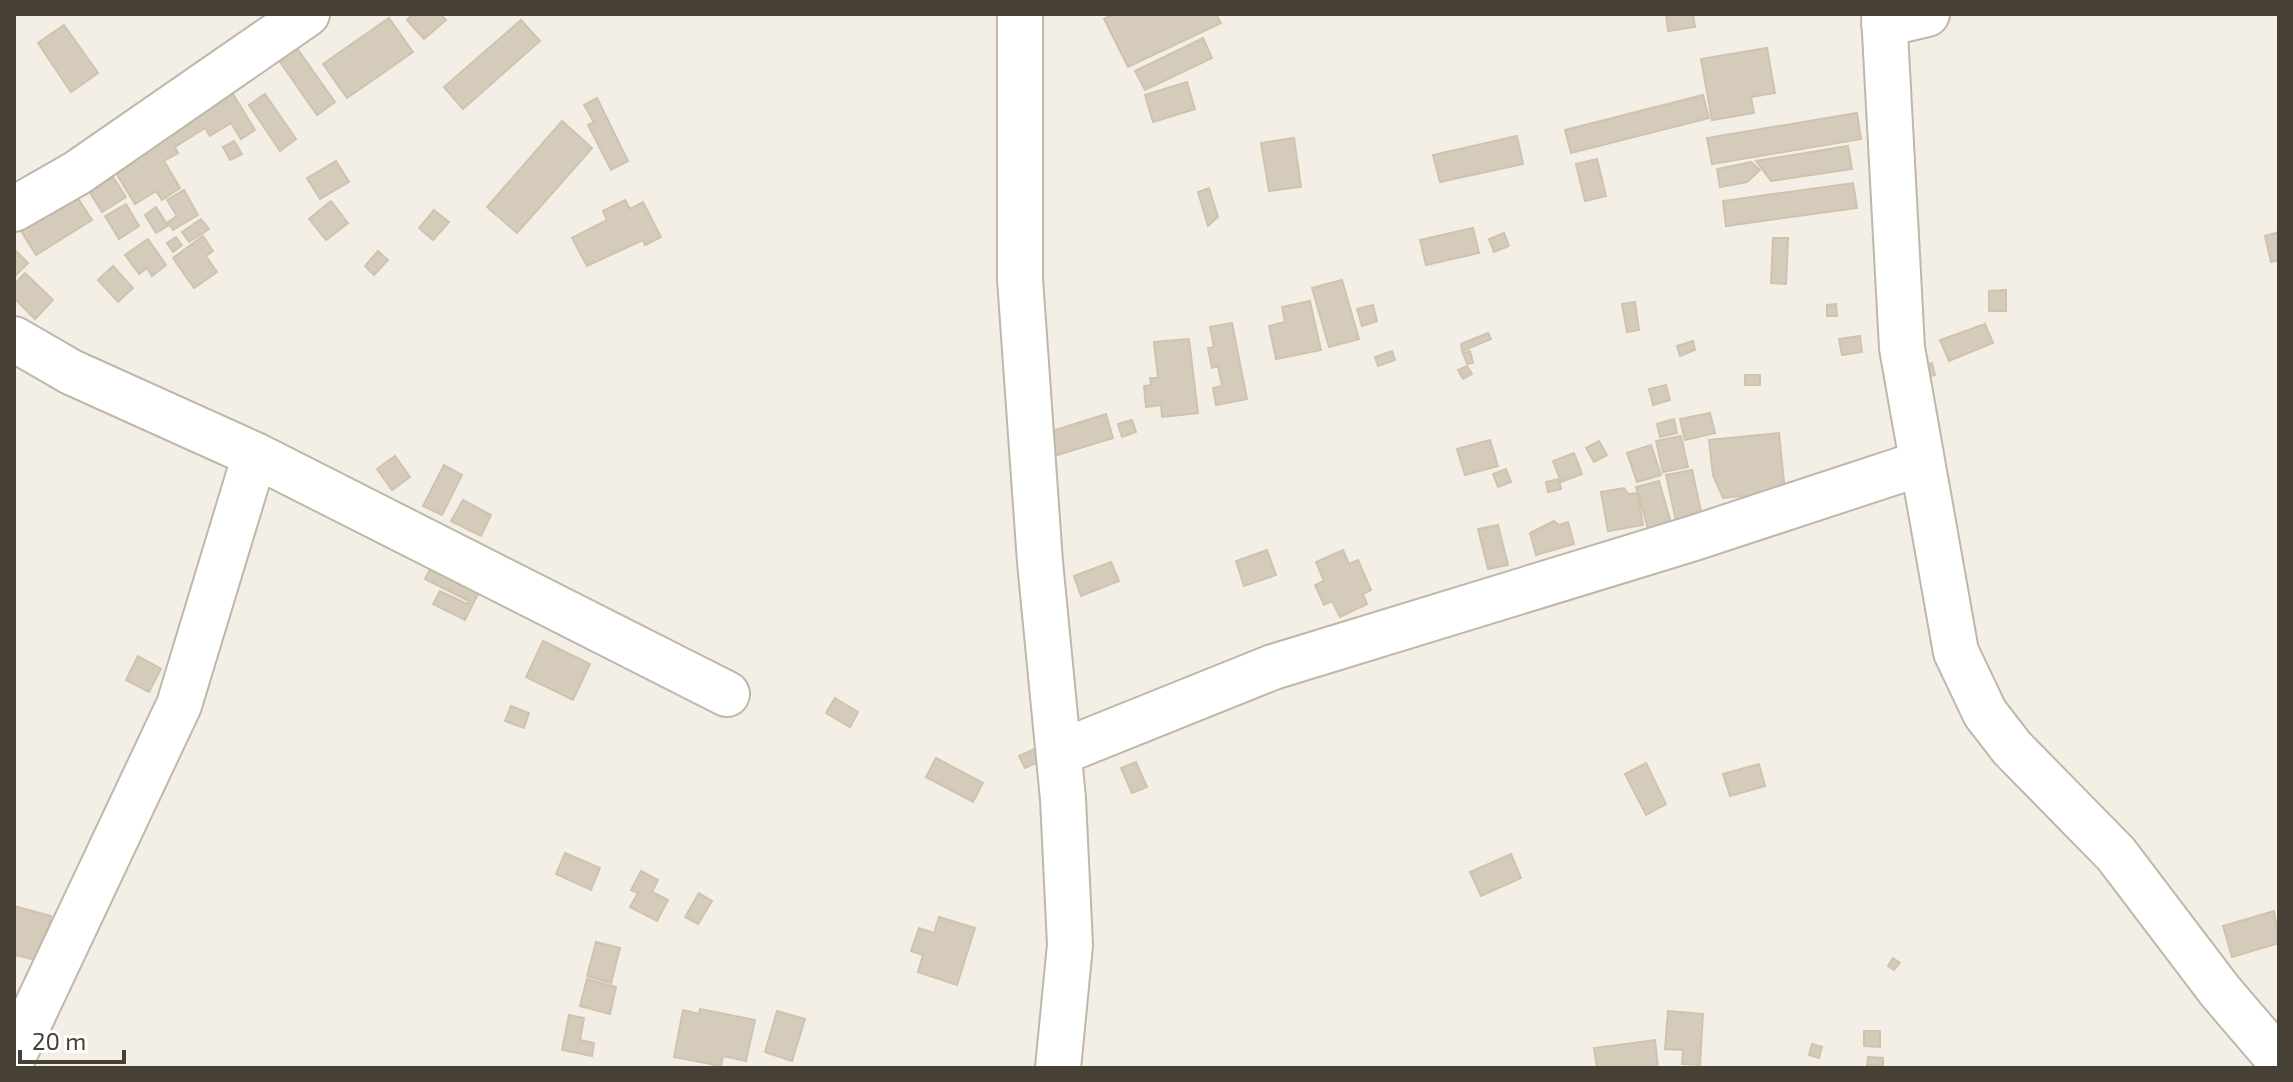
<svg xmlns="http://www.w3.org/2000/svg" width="2293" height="1082" font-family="'Exo 2',sans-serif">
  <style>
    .building { fill: #d5cbbb; stroke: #d0c3ae; stroke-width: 2 }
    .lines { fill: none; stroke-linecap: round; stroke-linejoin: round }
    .minor-casing { stroke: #bfb7a8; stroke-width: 48 }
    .minor { stroke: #fff; stroke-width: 44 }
  </style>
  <rect width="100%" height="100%" fill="#f3efe6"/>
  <!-- building -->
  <path class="building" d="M413,14h27l6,6 -22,19 -17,-19z
    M1114,14h102l5,9 -93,44 -24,-48z
    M1666,14h27l2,13 -27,4z
    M389,18l24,34 -66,46 -24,-34z
    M521,20l19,21 -77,68 -19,-22z
    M64,25l34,48 -27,19 -33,-49z
    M289,37l46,65 -18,13 -46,-66z
    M1203,38l9,20 -67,32 -10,-19z
    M1767,48l8,45 -24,4 3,16 -42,7 -11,-61z
    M1187,82l8,27 -42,13 -8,-27z
    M228,86l27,44 -14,9 -10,-16 -21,13 -5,-8 -30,19 3,6 -14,8 16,27 -18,12 -6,-9 -21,13 -25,-41z
    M265,94l31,45 -16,12 -31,-46z
    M1703,95l6,23 -138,35 -6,-23z
    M597,98l31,63 -17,9 -23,-45 6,-3 -10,-17z
    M1857,113l4,26 -149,25 -5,-26z
    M562,121l30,27 -75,85 -30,-26z
    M1517,136l6,28 -83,18 -7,-27z
    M1294,138l7,49 -32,4 -8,-48z
    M234,141l8,13 -12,6 -7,-13z
    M1848,146l4,23 -81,12 -15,-20z
    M1597,159l9,37 -21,5 -9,-37z
    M336,161l13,21 -29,17 -13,-21z
    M1751,162l9,8 -13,12 -27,5 -3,-18z
    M113,177l13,20 -24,15 -13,-21z
    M1853,183l4,25 -131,18 -3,-25z
    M1209,188l9,29 -10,9 -10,-34z
    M184,190l14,25 -25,15 -5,-8 9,-6 -10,-16z
    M77,197l15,23 -56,35 -15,-24z
    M625,200l5,9 13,-7 18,35 -16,8 -2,-5 -56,26 -15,-28 35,-18 -4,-9z
    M331,201l17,22 -22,17 -17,-21z
    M126,204l13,22 -20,13 -14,-23z
    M156,207l12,19 -12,7 -11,-18z
    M434,210l15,12 -16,18 -14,-12z
    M201,219l8,10 -20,13 -7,-10z
    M1473,228l6,25 -53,12 -6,-25z
    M2279,232v28l-8,2 -6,-26z
    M1504,233l5,13 -15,6 -5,-13z
    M203,236l10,15 -7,5 11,16 -23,16 -21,-30z
    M176,237l6,8 -9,7 -6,-9z
    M1773,238h15l-2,46 -15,-1z
    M148,239l18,26 -14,11 -5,-8 -8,6 -14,-19z
    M14,249l14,14 -14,14z
    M378,251l10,9 -14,15 -9,-9z
    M113,266l20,22 -15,14 -20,-22z
    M25,273l28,27 -18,19 -21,-21v-13z
    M1342,280l17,59 -30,8 -17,-59z
    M2006,290v21h-17v-20z
    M1310,301l11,49 -45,9 -7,-33 16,-4 -3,-15z
    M1635,302l4,28 -12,2 -5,-28z
    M1836,304l1,12h-10v-11z
    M1373,305l4,16 -15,5 -5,-17z
    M1232,323l15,76 -31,6 -3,-17 9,-2 -4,-20 -6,2 -4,-20 6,-1 -4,-20z
    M1985,324l8,19 -44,18 -9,-21z
    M1488,333l3,6 -29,12 -1,-7z
    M1860,336l2,16 -20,3 -3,-16z
    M1189,339l9,74 -36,4 -1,-12 -15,2 -2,-21 7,-1 -1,-7h8l-4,-36z
    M1693,341l2,9 -15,6 -3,-10z
    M1392,351l3,9 -17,6 -3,-9z
    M1470,351l3,12 -6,1 -4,-11z
    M1932,363l3,12 -9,2 -2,-12z
    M1467,366l5,8 -9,5 -5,-9z
    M1745,375h15v10h-15z
    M1666,385l4,15 -17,5 -4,-16z
    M1710,413l5,20 -30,7 -5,-21z
    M1106,414l7,24 -59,18 -8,-23z
    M1674,419l3,14 -17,4 -3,-13z
    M1132,420l4,12 -14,5 -4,-13z
    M1779,433l6,59 -62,6 -10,-23 -4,-35z
    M1681,436l7,31 -25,5 -7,-31z
    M1490,440l8,26 -33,9 -8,-26z
    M1599,441l8,14 -13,7 -8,-14z
    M1651,445l10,30 -24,7 -10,-29z
    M1574,453l8,21 -21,8 -8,-21z
    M395,456l15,21 -18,13 -15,-21z
    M444,465l18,10 -20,40 -19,-9z
    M1506,469l5,13 -13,5 -5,-13z
    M1692,470l10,46 -26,5 -10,-46z
    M1559,479l2,10 -13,3 -2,-10z
    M1659,481l13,45 -23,6 -13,-45z
    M1624,488l4,6 9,-1 6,32 -35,6 -7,-39z
    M463,500l28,15 -10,21 -30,-15z
    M1554,521l5,4 9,-3 6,22 -38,11 -6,-22z
    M1498,525l10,40 -20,4 -10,-40z
    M1267,550l9,25 -32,11 -8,-25z
    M1343,550l6,14 9,-4 13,30 -8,4 4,10 -27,13 -8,-16 -8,4 -9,-20 9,-4 -8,-19z
    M437,555l48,25 -20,40 -32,-16 7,-13 27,13 2,-3 -44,-22z
    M1111,562l8,19 -38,15 -7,-20z
    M543,641l47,23 -17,36 -47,-23z
    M138,656l23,13 -12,23 -23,-12z
    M835,698l23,14 -8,15 -24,-14z
    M511,706l18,7 -5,15 -19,-7z
    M1041,746l6,12 -22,10 -6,-12z
    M936,758l47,25 -10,19 -47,-25z
    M1136,762l11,25 -15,6 -11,-25z
    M1646,763l20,41 -20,11 -21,-41z
    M1759,764l6,22 -35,10 -7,-22z
    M565,853l35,15 -9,22 -35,-16z
    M1511,854l10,24 -40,18 -11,-24z
    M641,871l17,9 -6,12 16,8 -11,21 -27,-14 8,-14 -7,-3z
    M699,893l13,8 -14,23 -13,-7z
    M14,906l37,10 -12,45 -23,-6 -2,7z
    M2274,911l5,32 -47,14 -9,-31z
    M939,917l36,11 -18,57 -39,-13 5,-17 -12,-4 8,-23 15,5z
    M596,942l24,6 -9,35 -24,-7z
    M1893,958l7,5 -6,7 -6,-4z
    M587,979l29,8 -6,27 -30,-8z
    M700,1009l55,11 -9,41 -23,-5 -2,10 -47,-9 9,-47 16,4z
    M777,1011l28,8 -13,42 -27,-9z
    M1668,1011l35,3 -3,51 -18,-1 1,-14 -18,-1z
    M569,1015l15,3 -4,22 14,3 -2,13 -30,-6z
    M1864,1031h16v16l-16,-1z
    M1655,1040l3,28h-61l-3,-20z
    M1812,1044l10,3 -3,11 -10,-3z
    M1868,1057l15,1v8l-16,-1z"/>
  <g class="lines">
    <defs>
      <path id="minor" d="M1020,14v265l20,283 23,237 7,146 -12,123
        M1884,14l18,334 54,304 29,61 27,35 104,106 104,137 59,69
        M1884,24l43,-10
        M14,209l63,-36 230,-159
        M14,339l57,33 184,83 472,239
        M1059,753l214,-86 421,-129 228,-75
        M14,1055l165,-350 76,-250"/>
    </defs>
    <!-- minor casing -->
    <use href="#minor" class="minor-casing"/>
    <!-- minor -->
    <use href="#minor" class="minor"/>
  </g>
  <!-- border -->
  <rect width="2293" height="1082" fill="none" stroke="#464035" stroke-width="32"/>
  <!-- scale -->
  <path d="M20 1050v12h104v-12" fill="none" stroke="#464035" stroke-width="4"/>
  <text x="32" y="1050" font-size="24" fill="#464035" stroke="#ffffff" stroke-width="6" paint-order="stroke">20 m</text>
</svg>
